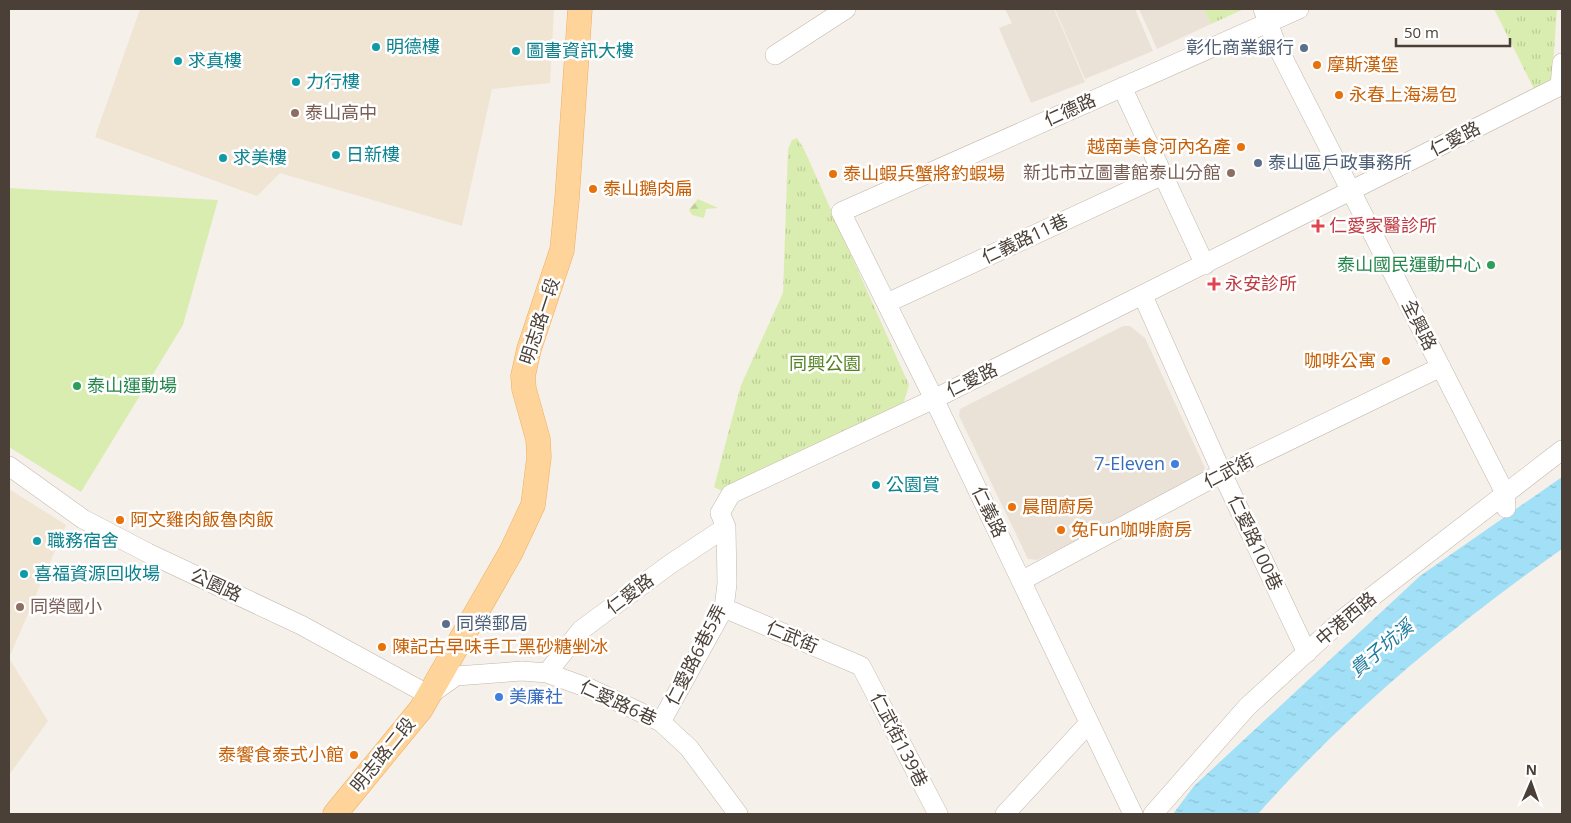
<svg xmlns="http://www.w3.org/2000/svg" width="1571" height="823" font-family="'Open Sans','Noto Sans TC',sans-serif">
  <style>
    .residential { fill: #eae2d7 }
    .education { fill: #f0e4d3 }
    .forest { fill: url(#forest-firs) }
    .park { fill: url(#park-tufts) }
    .pitch { fill: #daedb0 }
    .water { fill: url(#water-ripples) }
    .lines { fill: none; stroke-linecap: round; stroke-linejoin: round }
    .minor-casing { stroke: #c3b7ab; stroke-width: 20 }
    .major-casing { stroke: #eeaf60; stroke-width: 25 }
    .minor { stroke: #fff; stroke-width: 19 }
    .major { stroke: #ffd49a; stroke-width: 24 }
    .culture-dot { fill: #0f9aa8; stroke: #fff; stroke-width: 2 }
    .service-dot { fill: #5c6f8a; stroke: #fff; stroke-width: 2 }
    .food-dot { fill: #e8710a; stroke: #fff; stroke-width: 2 }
    .education-dot { fill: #8d6e63; stroke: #fff; stroke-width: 2 }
    .health-dot { fill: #e0444e; stroke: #fff; stroke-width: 2 }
    .leisure-dot { fill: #2e9e5b; stroke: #fff; stroke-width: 2 }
    .shop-dot { fill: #3f7fe0; stroke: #fff; stroke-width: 2 }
    .labels { text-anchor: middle; stroke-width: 5; stroke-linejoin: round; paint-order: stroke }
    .culture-label { font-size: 18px; fill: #0d838f; stroke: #fff; text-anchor: start }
    .service-label { font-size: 18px; fill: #4e5e75; stroke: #fff; text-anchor: start }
    .food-label { font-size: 18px; fill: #c56008; stroke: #fff; text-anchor: start }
    .street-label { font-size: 18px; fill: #4b4037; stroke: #fff }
    .education-label { font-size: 18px; fill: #785e54; stroke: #fff; text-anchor: start }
    .health-label { font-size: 18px; fill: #be3a42; stroke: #fff; text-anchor: start }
    .leisure-label { font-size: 18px; fill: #27864d; stroke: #fff; text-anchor: end }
    .park-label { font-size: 18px; fill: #558324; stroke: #fff }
    .shop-label { font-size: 18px; fill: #366cbe; stroke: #fff; text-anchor: end }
    .water-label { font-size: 19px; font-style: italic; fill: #217b9e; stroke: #fff }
  </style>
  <defs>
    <pattern id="forest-firs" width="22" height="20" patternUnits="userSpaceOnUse" patternTransform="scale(1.25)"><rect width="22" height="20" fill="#daedb0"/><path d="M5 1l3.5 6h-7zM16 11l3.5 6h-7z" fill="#bdcc98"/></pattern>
    <pattern id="park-tufts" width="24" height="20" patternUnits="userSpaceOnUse" patternTransform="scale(1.25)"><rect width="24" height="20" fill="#daedb0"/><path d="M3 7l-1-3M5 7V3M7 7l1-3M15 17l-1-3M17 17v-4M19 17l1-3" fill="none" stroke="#bdcc98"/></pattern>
    <pattern id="water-ripples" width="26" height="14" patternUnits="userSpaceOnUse" patternTransform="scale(1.25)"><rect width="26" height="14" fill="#a2e0f7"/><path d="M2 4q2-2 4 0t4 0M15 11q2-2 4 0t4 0" fill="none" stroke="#8dc1d4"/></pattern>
  </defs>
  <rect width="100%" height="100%" fill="#f6f0ea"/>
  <!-- residential -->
  <path class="residential" d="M1005,9h49l31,73 -54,21 -32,-75 13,-5z
    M1055,9h80l18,42 -68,28z
    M1139,9h65l7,15 -54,25z
    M1123,326h7l15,12 60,130 -4,11 -164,81 -9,-1 -69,-143 1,-7z"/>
  <!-- education -->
  <path class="education" d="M140,9h414l-4,74 -58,6 -30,137 -182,-53 -23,23 -162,-59z
    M9,489l57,36 -57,133z
    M9,658l39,63 -39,54z"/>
  <!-- forest -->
  <path class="forest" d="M698,199l20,9 -12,1 -2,9 -12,-3 -3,-5z"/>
  <!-- park -->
  <path class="park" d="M1204,9h40l-33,15z
    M1494,9h63l-5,70 -18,10z
    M797,138l7,11 105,236 -5,17 -180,90 -10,-5 27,-102 42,-92 5,-144 4,-9z"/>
  <!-- pitch -->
  <path class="pitch" d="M9,188l209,12 -35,125 -102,167 -72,-45z"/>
  <!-- water -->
  <path class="water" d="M1562,477v72c-110,77 -215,164 -304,265h-85l21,-28 226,-210z"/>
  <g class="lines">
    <defs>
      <path id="minor" d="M1263,9l13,35 229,449 1,15
        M775,55l71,-46
        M1560,86l2,-23
        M1122,87l83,178
        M1143,296l79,177 85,180
        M887,303l276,-128
        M9,466l74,53 65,34 153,72 128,70 27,-19 66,-5 25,2 44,16 70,33 28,26 49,66
        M1021,581l201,-108 219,-106
        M724,608l137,58 77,148
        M547,673l34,-43 88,-65 57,-38
        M661,722l63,-114 3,-24 -1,-57 -6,-14 11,-19 203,-95 628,-314
        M1005,814l84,-91
        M1133,814l-199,-415 -93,-187 458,-203
        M1153,814l94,-107 96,-88 219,-169"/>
      <path id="major" d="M335,814l86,-105 90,-157 22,-47 6,-48 -1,-18 -14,-50 -1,-13 6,-27 33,-99 5,-51 13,-190"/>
    </defs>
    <!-- minor casing -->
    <use href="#minor" class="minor-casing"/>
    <!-- major casing -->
    <use href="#major" class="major-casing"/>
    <!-- minor -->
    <use href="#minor" class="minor"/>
    <!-- major -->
    <use href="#major" class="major"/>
  </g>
  <!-- markers -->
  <g class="culture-dot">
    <circle cx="376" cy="47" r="5"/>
    <circle cx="516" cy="51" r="5"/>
    <circle cx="178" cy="61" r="5"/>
    <circle cx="296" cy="82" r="5"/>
    <circle cx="336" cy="155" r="5"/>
    <circle cx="223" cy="158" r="5"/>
    <circle cx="876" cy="485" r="5"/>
    <circle cx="37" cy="541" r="5"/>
    <circle cx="24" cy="574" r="5"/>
  </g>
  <g class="service-dot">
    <circle cx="1304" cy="48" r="5"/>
    <circle cx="1258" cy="163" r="5"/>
    <circle cx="446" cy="624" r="5"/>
  </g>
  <g class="food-dot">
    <circle cx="1317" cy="65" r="5"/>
    <circle cx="1339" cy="95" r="5"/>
    <circle cx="1241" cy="147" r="5"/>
    <circle cx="833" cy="174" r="5"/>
    <circle cx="593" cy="189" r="5"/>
    <circle cx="1386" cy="361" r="5"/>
    <circle cx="1012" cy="507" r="5"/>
    <circle cx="120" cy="520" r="5"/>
    <circle cx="1061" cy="530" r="5"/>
    <circle cx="382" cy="647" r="5"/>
    <circle cx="354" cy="755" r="5"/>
  </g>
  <g class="education-dot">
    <circle cx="295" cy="113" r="5"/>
    <circle cx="1231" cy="173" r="5"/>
    <circle cx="20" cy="607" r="5"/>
  </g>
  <g class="health-dot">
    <path d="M1315.5 218.5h5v5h5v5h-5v5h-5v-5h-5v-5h5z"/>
    <path d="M1211.5 276.5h5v5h5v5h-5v5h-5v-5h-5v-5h5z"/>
  </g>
  <g class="leisure-dot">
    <circle cx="1491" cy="265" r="5"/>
    <circle cx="77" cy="386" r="5"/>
  </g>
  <g class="shop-dot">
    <circle cx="1175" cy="464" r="5"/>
    <circle cx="499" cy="697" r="5"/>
  </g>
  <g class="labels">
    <!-- culture labels -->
    <g class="culture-label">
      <text x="386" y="53">明德樓</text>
      <text x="526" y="57">圖書資訊大樓</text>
      <text x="188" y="67">求真樓</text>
      <text x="306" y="88">力行樓</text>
      <text x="346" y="161">日新樓</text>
      <text x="233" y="164">求美樓</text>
      <text x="886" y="491">公園賞</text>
      <text x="47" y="547">職務宿舍</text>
      <text x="34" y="580">喜福資源回收場</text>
    </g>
    <!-- service labels -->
    <g class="service-label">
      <text x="1294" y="54" text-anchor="end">彰化商業銀行</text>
      <text x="1268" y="169">泰山區戶政事務所</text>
      <text x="456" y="630">同榮郵局</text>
    </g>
    <!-- food labels -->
    <g class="food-label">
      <text x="1327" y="71">摩斯漢堡</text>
      <text x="1349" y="101">永春上海湯包</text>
      <text x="1231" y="153" text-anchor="end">越南美食河內名產</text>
      <text x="843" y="180">泰山蝦兵蟹將釣蝦場</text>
      <text x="603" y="195">泰山鵝肉扁</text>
      <text x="1376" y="367" text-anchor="end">咖啡公寓</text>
      <text x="1022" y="513">晨間廚房</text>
      <text x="130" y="526">阿文雞肉飯魯肉飯</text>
      <text x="1071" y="536">兔Fun咖啡廚房</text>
      <text x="392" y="653">陳記古早味手工黑砂糖剉冰</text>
      <text x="344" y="761" text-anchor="end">泰饗食泰式小館</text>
    </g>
    <!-- street labels -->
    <g class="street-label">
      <text transform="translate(1070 110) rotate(-24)" y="6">仁德路</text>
      <text transform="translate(1455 139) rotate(-27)" y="6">仁愛路</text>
      <text transform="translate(1025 239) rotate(-25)" y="6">仁義路11巷</text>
      <text transform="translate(540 321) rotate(-72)" y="6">明志路一段</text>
      <text transform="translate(1419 325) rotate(63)" y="6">全興路</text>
      <text transform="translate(972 380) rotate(-26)" y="6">仁愛路</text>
      <text transform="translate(1229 471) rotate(-27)" y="6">仁武街</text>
      <text transform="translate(989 512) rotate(64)" y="6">仁義路</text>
      <text transform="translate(1255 543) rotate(65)" y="6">仁愛路100巷</text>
      <text transform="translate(216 585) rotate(25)" y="6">公園路</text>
      <text transform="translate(630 594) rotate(-37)" y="6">仁愛路</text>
      <text transform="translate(1346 619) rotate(-40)" y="6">中港西路</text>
      <text transform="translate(792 637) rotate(23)" y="6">仁武街</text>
      <text transform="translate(696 655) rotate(-63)" y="6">仁愛路6巷5弄</text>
      <text transform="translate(618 703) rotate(25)" y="6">仁愛路6巷</text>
      <text transform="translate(899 740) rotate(63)" y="6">仁武街139巷</text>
      <text transform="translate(383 755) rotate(-51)" y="6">明志路二段</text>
    </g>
    <!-- education labels -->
    <g class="education-label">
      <text x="305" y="119">泰山高中</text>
      <text x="1221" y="179" text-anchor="end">新北市立圖書館泰山分館</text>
      <text x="30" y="613">同榮國小</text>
    </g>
    <!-- health labels -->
    <g class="health-label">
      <text x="1329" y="232">仁愛家醫診所</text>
      <text x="1225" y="290">永安診所</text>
    </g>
    <!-- leisure labels -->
    <g class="leisure-label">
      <text x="1481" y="271">泰山國民運動中心</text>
      <text x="87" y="392" text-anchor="start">泰山運動場</text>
    </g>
    <!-- park labels -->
    <g class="park-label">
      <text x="825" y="370">同興公園</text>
    </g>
    <!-- shop labels -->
    <g class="shop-label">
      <text x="1165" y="470">7-Eleven</text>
      <text x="509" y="703" text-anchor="start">美廉社</text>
    </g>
    <!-- water labels -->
    <g class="water-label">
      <text transform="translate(1381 648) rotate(-40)" y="7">貴子坑溪</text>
    </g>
  </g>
  <!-- border -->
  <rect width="1571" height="823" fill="none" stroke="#4b4037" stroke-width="20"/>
  <!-- north arrow -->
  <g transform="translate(1531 783) rotate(2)" stroke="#ffffff" stroke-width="4" paint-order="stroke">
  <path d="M0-4L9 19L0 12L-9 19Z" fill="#4b4037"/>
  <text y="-8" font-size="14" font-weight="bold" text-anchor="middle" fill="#4b4037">N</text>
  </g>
  <!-- scale -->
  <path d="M1396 38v8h114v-8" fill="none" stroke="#4b4037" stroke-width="2.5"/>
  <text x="1404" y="38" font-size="15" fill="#4b4037" stroke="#ffffff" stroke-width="4" paint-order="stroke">50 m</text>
</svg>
